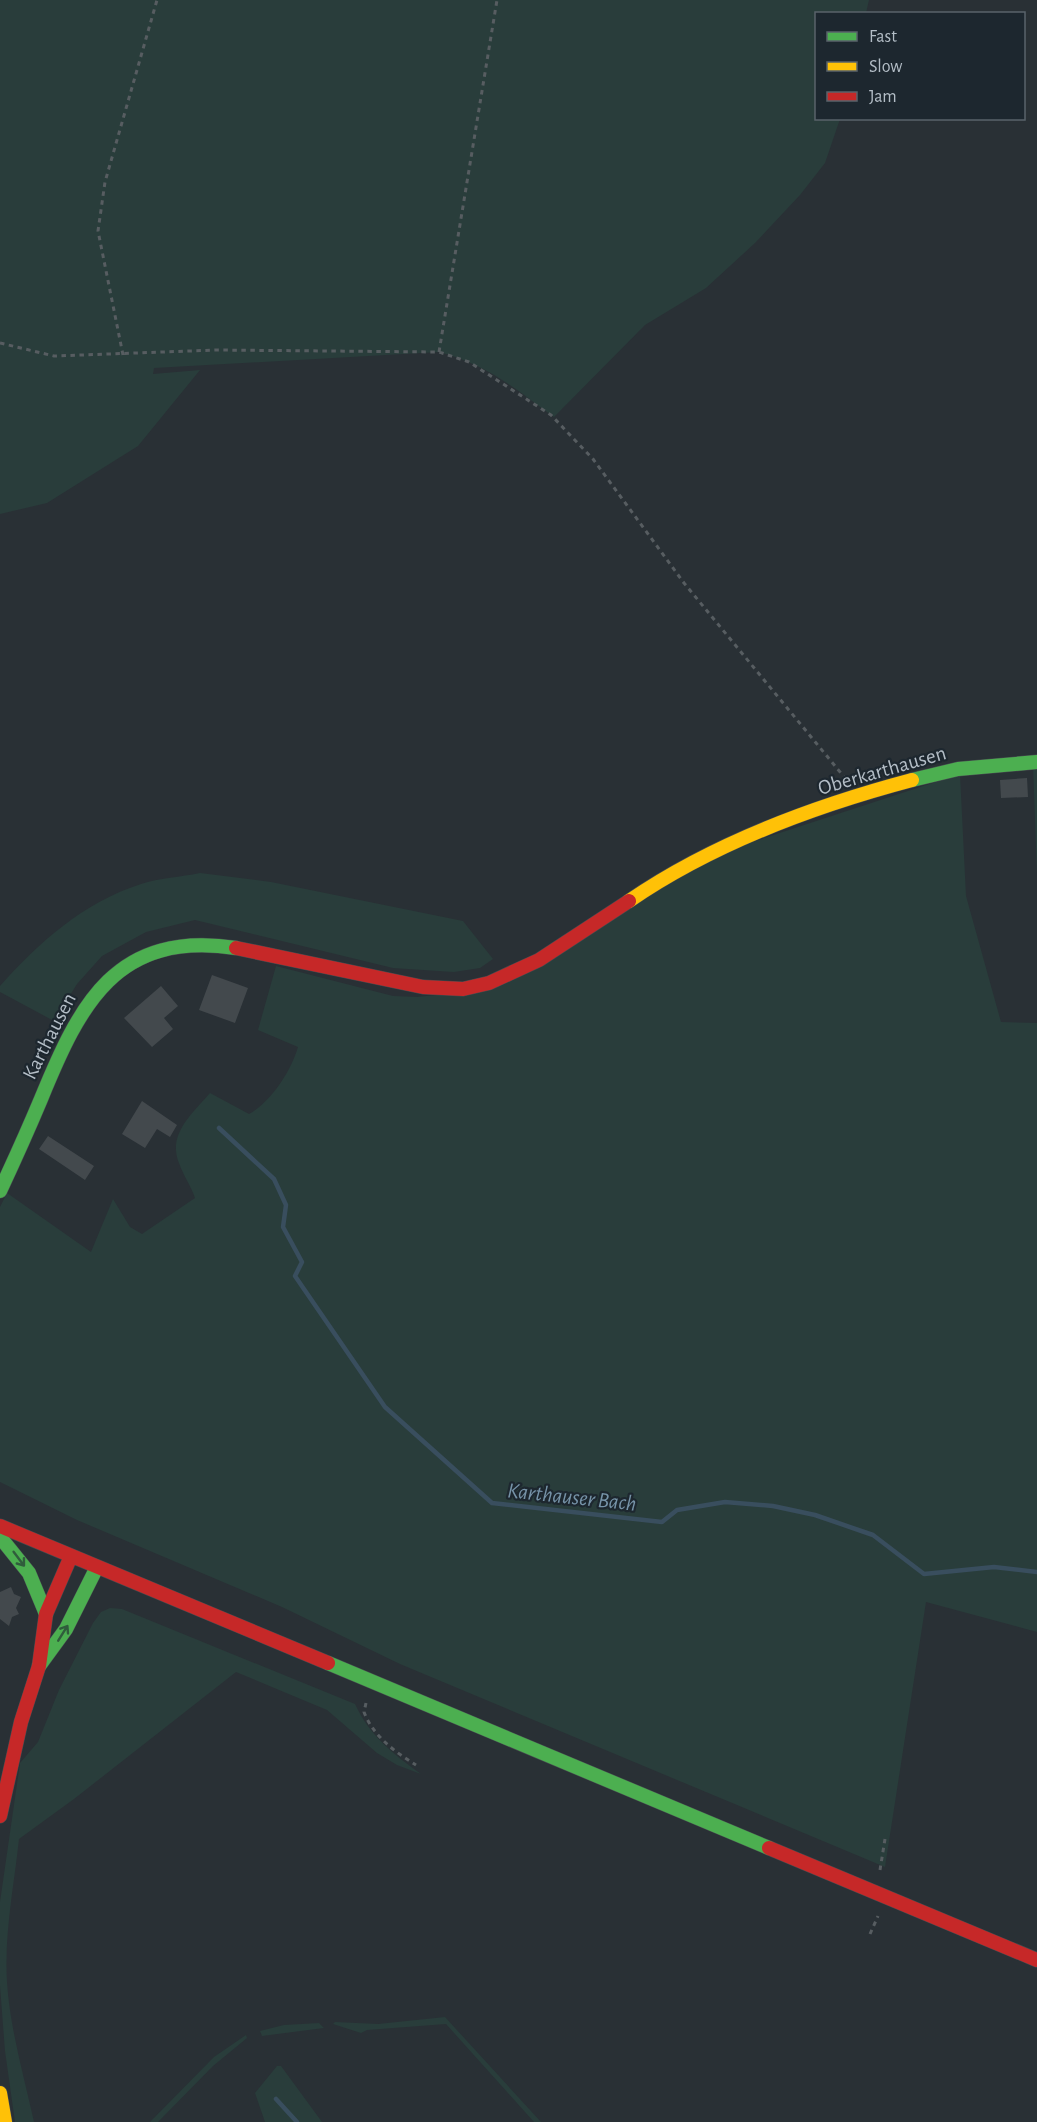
<svg xmlns="http://www.w3.org/2000/svg" width="1037" height="2122" font-family="'Alegreya Sans',sans-serif">
  <style>
    .green { fill: #293d3b }
    .lines { fill: none; stroke-linecap: round; stroke-linejoin: round }
    .stream { stroke: #394e5e; stroke-width: 4.5 }
    .building { fill: #43494d }
    .fast-casing { stroke: #474c50; stroke-width: 15 }
    .slow-casing { stroke: #474c50; stroke-width: 15 }
    .jam-casing { stroke: #474c50; stroke-width: 15 }
    .path { stroke: #575d61; stroke-width: 3; stroke-dasharray: 4.5 4.5; stroke-linecap: butt }
    .fast { stroke: #4caf50; stroke-width: 14 }
    .slow { stroke: #ffc107; stroke-width: 14 }
    .jam { stroke: #c62828; stroke-width: 14 }
    .oneway { stroke: #305d3c }
    .labels { text-anchor: middle; stroke-width: 4.5; stroke-linejoin: round; paint-order: stroke }
    .street-label { font-size: 21px; fill: #b3bdc6; stroke: #1d272f }
    .water-label { font-size: 22px; font-style: italic; fill: #7693a8; stroke: #1d272f }
  </style>
  <rect width="100%" height="100%" fill="#293035"/>
  <!-- green -->
  <path class="green" d="M0,0h869l-3,13 -50,1v104l24,1 -15,44 -25,32 -45,48 -49,45 -61,37 -91,92c-40,-29 -66,-52 -115,-65l-285,16 -1,6 47,-4 -62,76 -91,57 -47,11z
    M1033,764h4v111z
    M960,774l6,122 35,126 36,1v609l-111,-30 -41,265 -485,-203 -118,-57 -205,-87 -77,-38v-275l7,-14 84,59 22,-53 17,28 12,7 53,-36c-4,-12 -12,-23 -16,-35 -12,-29 14,-50 31,-70l39,21c22,-12 42,-43 49,-67l-40,-17 18,-64 117,30 24,1 46,-5 274,-145z
    M200,873l71,9 192,39 30,38 -13,9 -26,4 -61,-4 -198,-48 -49,12 -44,24 -25,28 -23,37 -54,-29v-6c38,-43 84,-84 141,-102 18,-6 40,-7 59,-11z
    M110,1608l12,1 233,95c15,32 38,50 66,70l-24,-9 -20,-12 -50,-43 -91,-38 -162,127 -55,40c-5,47 -15,95 -12,143 3,47 17,94 27,140h-19l-10,-71 -5,-65v-84l20,-139 18,-21 21,-52 34,-67 8,-11z
    M445,2017l96,105h-7l-88,-98 -79,6 -6,3 -28,-9 2,-2 43,2z
    M319,2023l5,5 -62,8 -2,-5 24,-6z
    M246,2035l1,3 -34,28 -55,56h-8l64,-65z
    M277,2066h4l41,56h-57l-10,-29z"/>
  <g class="lines">
    <!-- stream -->
    <path class="stream" d="M219,1128l55,51 12,26 -3,22 19,35 -7,14 90,131 107,96 170,19 15,-12 48,-8 48,4 42,9 58,20 51,39 70,-7 43,5
      M276,2099l21,23"/>
  </g>
  <!-- building -->
  <path class="building" d="M1027,778l1,19 -27,1 -1,-18z
    M212,975l36,13 -13,35 -36,-13z
    M161,986l17,20 -14,12 9,11 -21,18 -28,-29z
    M142,1101l35,24 -7,12 -13,-8 -12,19 -23,-14z
    M48,1136l46,30 -9,14 -46,-31z
    M11,1587l3,7 7,3 -5,11 3,6 -7,3 -3,9 -9,-7v-27z"/>
  <g class="lines">
    <defs>
      <path id="fast" d="M912,780l46,-11 79,-7
        M0,1191c14,-30 28,-61 41,-92 39,-95 75,-169 195,-151
        M0,1537l29,36 17,41
        M328,1663l441,185
        M39,1666l27,-37 31,-62"/>
      <path id="slow" d="M629,901c83,-57 185,-95 283,-121
        M0,2093l5,29"/>
      <path id="jam" d="M236,948l187,39 40,2 26,-6 50,-23 90,-59
        M0,1526l328,137
        M0,1816l21,-94 18,-56 7,-52 25,-58
        M769,1848l268,112"/>
    </defs>
    <!-- fast casing -->
    <use href="#fast" class="fast-casing"/>
    <!-- slow casing -->
    <use href="#slow" class="slow-casing"/>
    <!-- jam casing -->
    <use href="#jam" class="jam-casing"/>
    <!-- path -->
    <path class="path" d="M0,343l54,13 163,-6 222,2 30,10 82,53 42,44 91,124 161,195
      M439,352l58,-352
      M123,355l-25,-124 7,-49 52,-182
      M366,1703l-2,9c9,24 31,40 52,53
      M880,1870l5,-31
      M870,1934l8,-18"/>
    <!-- fast -->
    <use href="#fast" class="fast"/>
    <!-- slow -->
    <use href="#slow" class="slow"/>
    <!-- jam -->
    <use href="#jam" class="jam"/>
  </g>
  <!-- one-way arrows -->
  <defs><path id="oneway-shaft" d="M-6 0H5M1.5-3L5.5 0L1.5 3" fill="none" stroke-width="1.6" stroke-linecap="round" stroke-linejoin="round" transform="scale(1.5)"/></defs>
  <g class="oneway">
    <use href="#oneway-shaft" transform="translate(19 1559) rotate(53)"/>
    <use href="#oneway-shaft" transform="translate(63 1633) rotate(-58)"/>
  </g>
  <g class="labels">
    <!-- street labels -->
    <g class="street-label">
      <text transform="translate(882 770) rotate(-16)" y="7">Oberkarthausen</text>
      <text transform="translate(49 1036) rotate(-63)" y="7">Karthausen</text>
    </g>
    <!-- water labels -->
    <g class="water-label">
      <text transform="translate(572 1496) rotate(6)" y="8">Karthauser Bach</text>
    </g>
  </g>
  <!-- legend -->
  <rect x="815" y="12" width="210" height="108" fill="#1d272f" stroke="#59636b" stroke-width="1.5"/>
  <rect x="827" y="32" width="30" height="9" fill="#4caf50" stroke="#59636b" stroke-width="1.5"/>
  <text x="869" y="42" font-size="18" fill="#b3bdc6">Fast</text>
  <rect x="827" y="62" width="30" height="9" fill="#ffc107" stroke="#59636b" stroke-width="1.5"/>
  <text x="869" y="72" font-size="18" fill="#b3bdc6">Slow</text>
  <rect x="827" y="92" width="30" height="9" fill="#c62828" stroke="#59636b" stroke-width="1.5"/>
  <text x="869" y="102" font-size="18" fill="#b3bdc6">Jam</text>
</svg>
